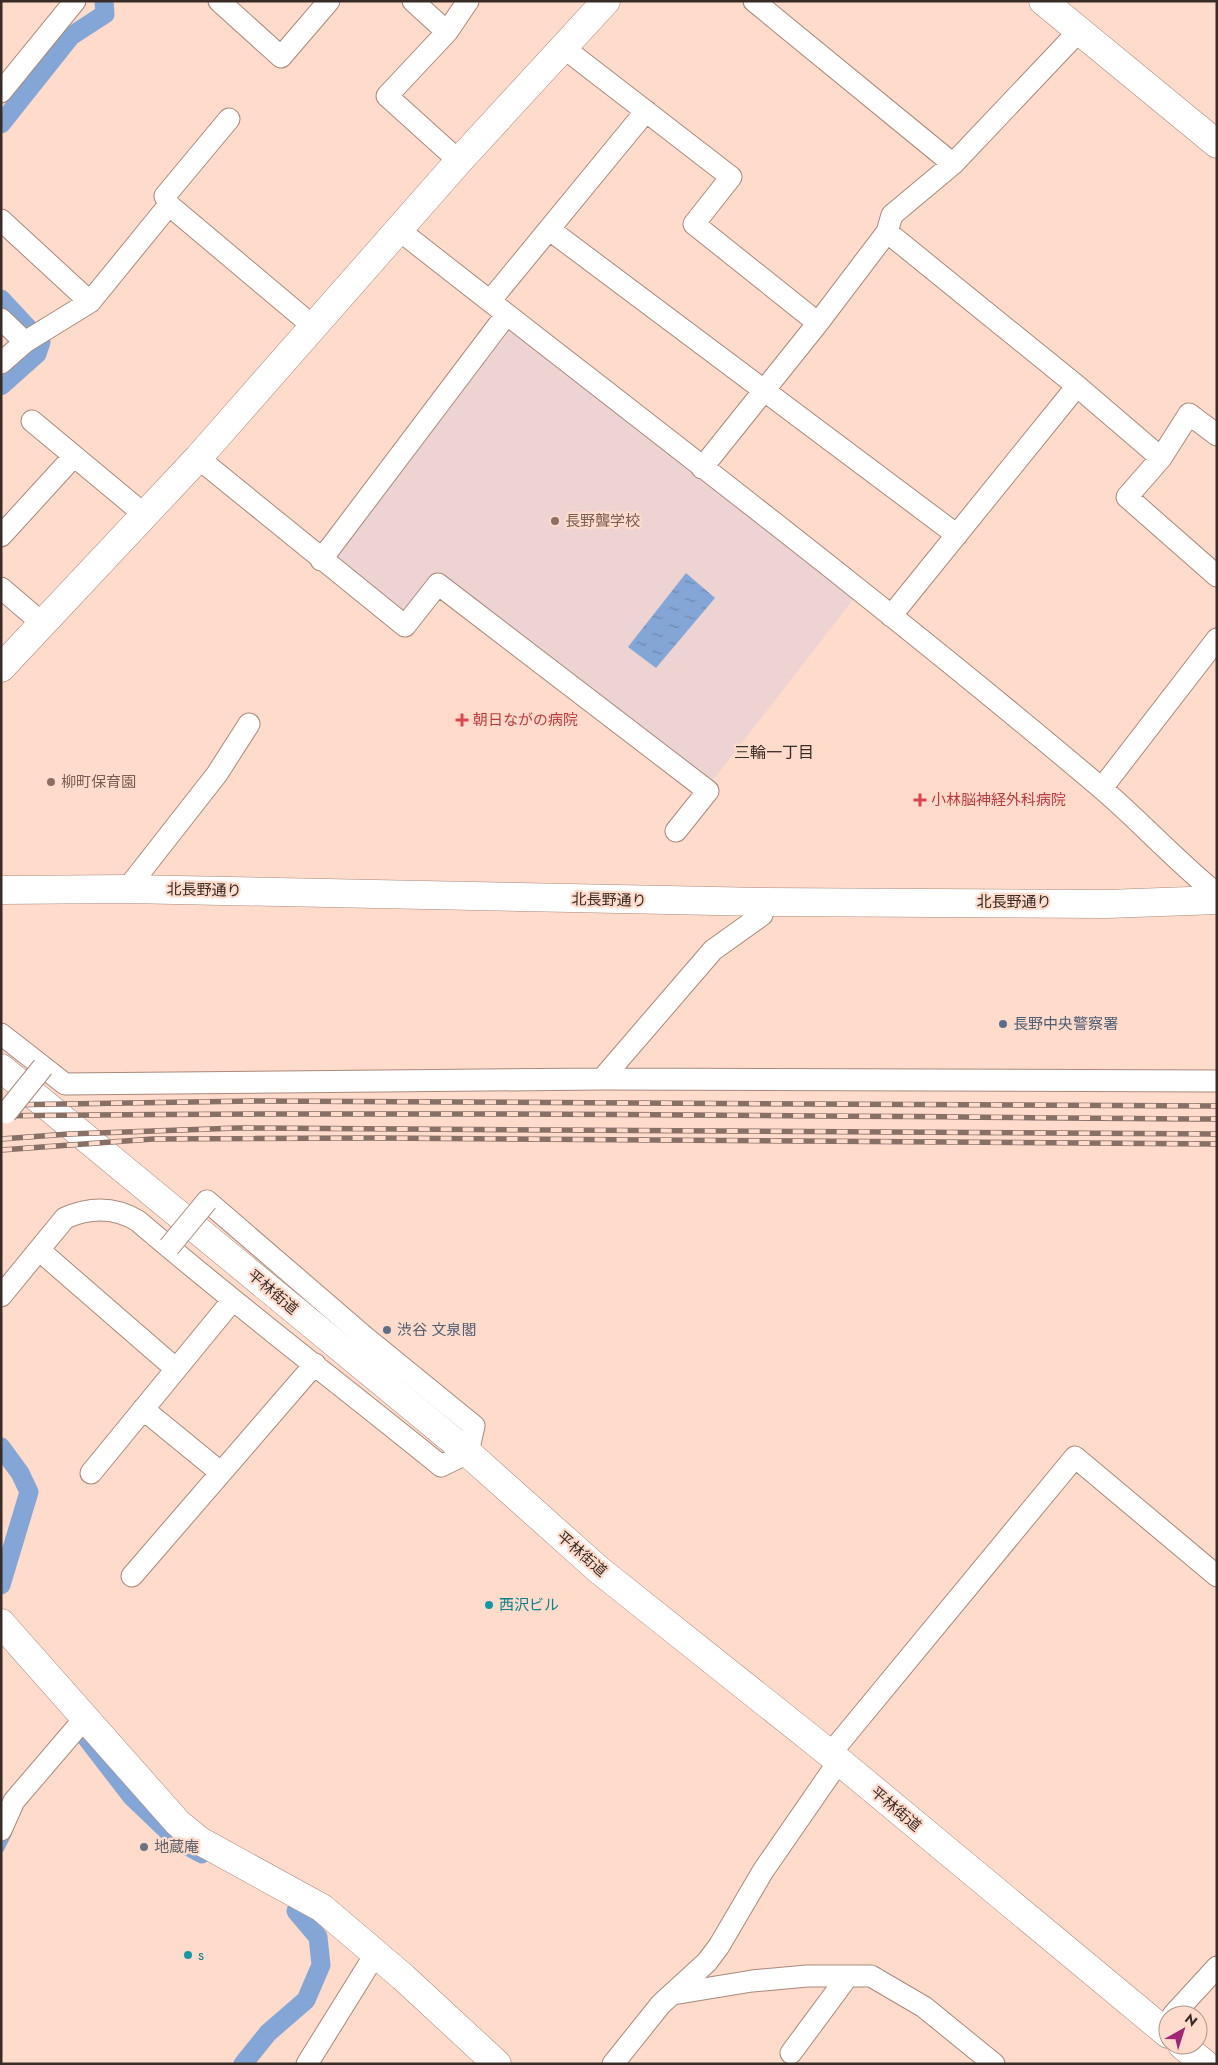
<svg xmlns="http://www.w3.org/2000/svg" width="1218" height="2065" font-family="Jost,'Noto Sans JP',sans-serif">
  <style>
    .education { fill: #edd3d1 }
    .water { fill: url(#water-ripples) }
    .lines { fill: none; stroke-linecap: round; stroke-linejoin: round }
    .stream { stroke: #84a6d6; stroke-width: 5.5 }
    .canal { stroke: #84a6d6; stroke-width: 19 }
    .street-casing { stroke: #a8897a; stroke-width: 23 }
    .secondary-casing { stroke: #a8897a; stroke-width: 29 }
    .highway-casing { stroke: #a8897a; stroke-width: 29 }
    .street { stroke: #fff; stroke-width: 21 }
    .secondary { stroke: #fff; stroke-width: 28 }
    .highway { stroke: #fff; stroke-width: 28 }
    .rail-casing { stroke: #877167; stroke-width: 5.5 }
    .rail { stroke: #fedbcb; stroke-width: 4; stroke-dasharray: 11; stroke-linecap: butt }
    .street-bridge-casing { stroke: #a8897a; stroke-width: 23; stroke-linecap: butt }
    .street-bridge { stroke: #fff; stroke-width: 21 }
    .education-dot { fill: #8d6e63; stroke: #fedbcb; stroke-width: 2 }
    .health-dot { fill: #e0444e; stroke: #fedbcb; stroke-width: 2 }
    .service-dot { fill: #5c6f8a; stroke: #fedbcb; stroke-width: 2 }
    .culture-dot { fill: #0f9aa8; stroke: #fedbcb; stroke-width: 2 }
    .worship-dot { fill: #6b7280; stroke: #fedbcb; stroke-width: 2 }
    .labels { text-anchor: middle; stroke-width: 4.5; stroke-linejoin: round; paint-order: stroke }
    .education-label { font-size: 15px; fill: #785e54; stroke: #fedbcb; text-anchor: start }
    .health-label { font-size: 15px; fill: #be3a42; stroke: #fedbcb; text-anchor: start }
    .street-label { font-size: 15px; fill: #392c26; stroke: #fedbcb }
    .service-label { font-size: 15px; fill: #4e5e75; stroke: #fedbcb; text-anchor: start }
    .culture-label { font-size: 15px; fill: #0d838f; stroke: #fedbcb; text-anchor: start }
    .worship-label { font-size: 15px; fill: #5b616d; stroke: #fedbcb; text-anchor: start }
    .neighbourhood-label { font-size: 16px; fill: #392c26; stroke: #fedbcb }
  </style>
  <defs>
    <pattern id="water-ripples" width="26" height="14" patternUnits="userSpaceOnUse" patternTransform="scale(1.25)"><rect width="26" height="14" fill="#84a6d6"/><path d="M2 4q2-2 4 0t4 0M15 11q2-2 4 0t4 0" fill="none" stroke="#6d87ad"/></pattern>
  </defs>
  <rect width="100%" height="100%" fill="#fedbcb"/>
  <!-- education -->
  <path class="education" d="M507,323l348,274 -145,187 -272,-206 -36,43 -77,-62z"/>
  <!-- water -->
  <path class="water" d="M686,573l29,25 -59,70 -28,-21z"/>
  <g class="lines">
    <!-- stream -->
    <path class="stream" d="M1,1850l8,-16"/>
    <!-- canal -->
    <path class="canal" d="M1,124l70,-88 34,-22 -1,-13
      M1,299l40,43 -4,12 -36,32
      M1,1447l19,26 9,19 -28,93
      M85,1736l47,61 46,44 24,13
      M243,2064l25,-31 38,-33 15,-35 -3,-28 -22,-26"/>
    <defs>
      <path id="street" d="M219,1l62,56 48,-56
        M413,1l34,31
        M754,1l199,163
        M564,48l167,129 -37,47 124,99
        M1,92l74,-91
        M459,161l-72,-65 60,-64 21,-31
        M169,205l145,122
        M1,220l89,82
        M399,230c234,184 473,364 701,557 40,34 76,74 117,107
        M550,230l407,305
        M887,232l190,154 84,72
        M490,301l156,-190
        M1,319l24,23
        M1,363l24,-21 65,-40 79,-97 -4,-9 64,-77
        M32,421l113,94
        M1217,435l-28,-21 -28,44 -34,39 90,79
        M198,458l207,168 33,-42 270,207 -32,40
        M702,468l116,-145 69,-91 5,-17 61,-51 126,-133
        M1,536l73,-80
        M321,560l185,-245
        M1,588l41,35
        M891,616l186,-230
        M1102,788l115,-149
        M127,889l90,-115 32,-50
        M1,1034l64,50 537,-5 615,2
        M602,1079l111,-129 49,-35 4,-13
        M39,1250l137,119
        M1,1296l64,-78c25,-11 50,-11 73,3 99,85 202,163 303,245l27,-13 6,-27 -108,-88 -159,-137
        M143,1409l77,63
        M91,1473l141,-172
        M132,1576l183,-212
        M830,1754l245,-297 142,119
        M1,1830l13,-29 71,-83
        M673,1994l79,-13 55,-5h64l53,31 70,57
        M1173,2015l44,-48
        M791,2053l57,-77
        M307,2064l69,-111
        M613,2064l48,-60 46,-42 12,-16 44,-75 76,-110"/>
      <path id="secondary" d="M1043,1l174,143
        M1,668l197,-210 261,-297 147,-160
        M1,890l126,-1 639,13 341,2 110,-4
        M1,1623l177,200 22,18 122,67 81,69 94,87"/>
      <path id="highway" d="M1,1068l467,385 131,117 240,191 329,273
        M1182,2045l23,19"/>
    </defs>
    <!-- street casing -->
    <use href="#street" class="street-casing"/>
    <!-- secondary casing -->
    <use href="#secondary" class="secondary-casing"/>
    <!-- highway casing -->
    <use href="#highway" class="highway-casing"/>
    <!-- street -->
    <use href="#street" class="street"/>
    <!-- secondary -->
    <use href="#secondary" class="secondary"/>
    <!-- highway -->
    <use href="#highway" class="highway"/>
    <defs>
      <path id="rail" d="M1,1105l253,-4 963,5
        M1,1116c405,-5 811,0 1216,3
        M1,1139l68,-5 169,-6 979,6
        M1,1150l152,-11 221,-1 843,6"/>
    </defs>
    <!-- rail casing -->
    <use href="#rail" class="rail-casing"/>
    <!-- rail -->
    <use href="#rail" class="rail"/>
    <defs>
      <path id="street-bridge" d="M6,1113l37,-46
        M169,1247l38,-46"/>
    </defs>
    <!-- street-bridge casing -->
    <use href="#street-bridge" class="street-bridge-casing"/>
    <!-- street-bridge -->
    <use href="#street-bridge" class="street-bridge"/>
  </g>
  <!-- markers -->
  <g class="education-dot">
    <circle cx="555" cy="521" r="5"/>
    <circle cx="51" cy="782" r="5"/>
  </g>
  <g class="health-dot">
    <path d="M459.5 712.5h5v5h5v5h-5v5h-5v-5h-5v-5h5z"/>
    <path d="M917.5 792.5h5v5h5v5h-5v5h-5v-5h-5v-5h5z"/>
  </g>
  <g class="service-dot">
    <circle cx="1003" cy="1024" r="5"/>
    <circle cx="387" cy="1330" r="5"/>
  </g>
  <g class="culture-dot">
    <circle cx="489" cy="1605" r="5"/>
    <circle cx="188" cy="1955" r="5"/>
  </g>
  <circle class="worship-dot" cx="144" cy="1847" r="5"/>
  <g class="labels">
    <!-- education labels -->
    <g class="education-label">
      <text x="565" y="526">長野聾学校</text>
      <text x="61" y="787">柳町保育園</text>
    </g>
    <!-- health labels -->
    <g class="health-label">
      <text x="473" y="725">朝日ながの病院</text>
      <text x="931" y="805">小林脳神経外科病院</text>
    </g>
    <!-- street labels -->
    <g class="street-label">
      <text transform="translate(204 890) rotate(1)" y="5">北長野通り</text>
      <text transform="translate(609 900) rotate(1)" y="5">北長野通り</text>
      <text x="1014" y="907">北長野通り</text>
      <text transform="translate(273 1292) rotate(40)" y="5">平林街道</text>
      <text transform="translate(582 1554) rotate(41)" y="5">平林街道</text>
      <text transform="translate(896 1809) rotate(40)" y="5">平林街道</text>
    </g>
    <!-- service labels -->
    <g class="service-label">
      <text x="1013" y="1029">長野中央警察署</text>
      <text x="397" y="1335">渋谷 文泉閣</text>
    </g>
    <!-- culture labels -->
    <g class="culture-label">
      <text x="499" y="1610">西沢ビル</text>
      <text x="198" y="1960">s</text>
    </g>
    <!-- worship labels -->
    <g class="worship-label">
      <text x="154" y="1852">地蔵庵</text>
    </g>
    <!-- neighbourhood labels -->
    <g class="neighbourhood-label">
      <text x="774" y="758">三輪一丁目</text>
    </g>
  </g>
  <!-- border -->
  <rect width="1218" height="2065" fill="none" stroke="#392c26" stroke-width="5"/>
  <!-- north arrow -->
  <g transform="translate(1183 2030) rotate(39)"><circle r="24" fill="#fedbcb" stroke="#af9589"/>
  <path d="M0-4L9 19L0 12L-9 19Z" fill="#a32578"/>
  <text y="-8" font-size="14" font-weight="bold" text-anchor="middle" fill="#392c26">N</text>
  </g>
</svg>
